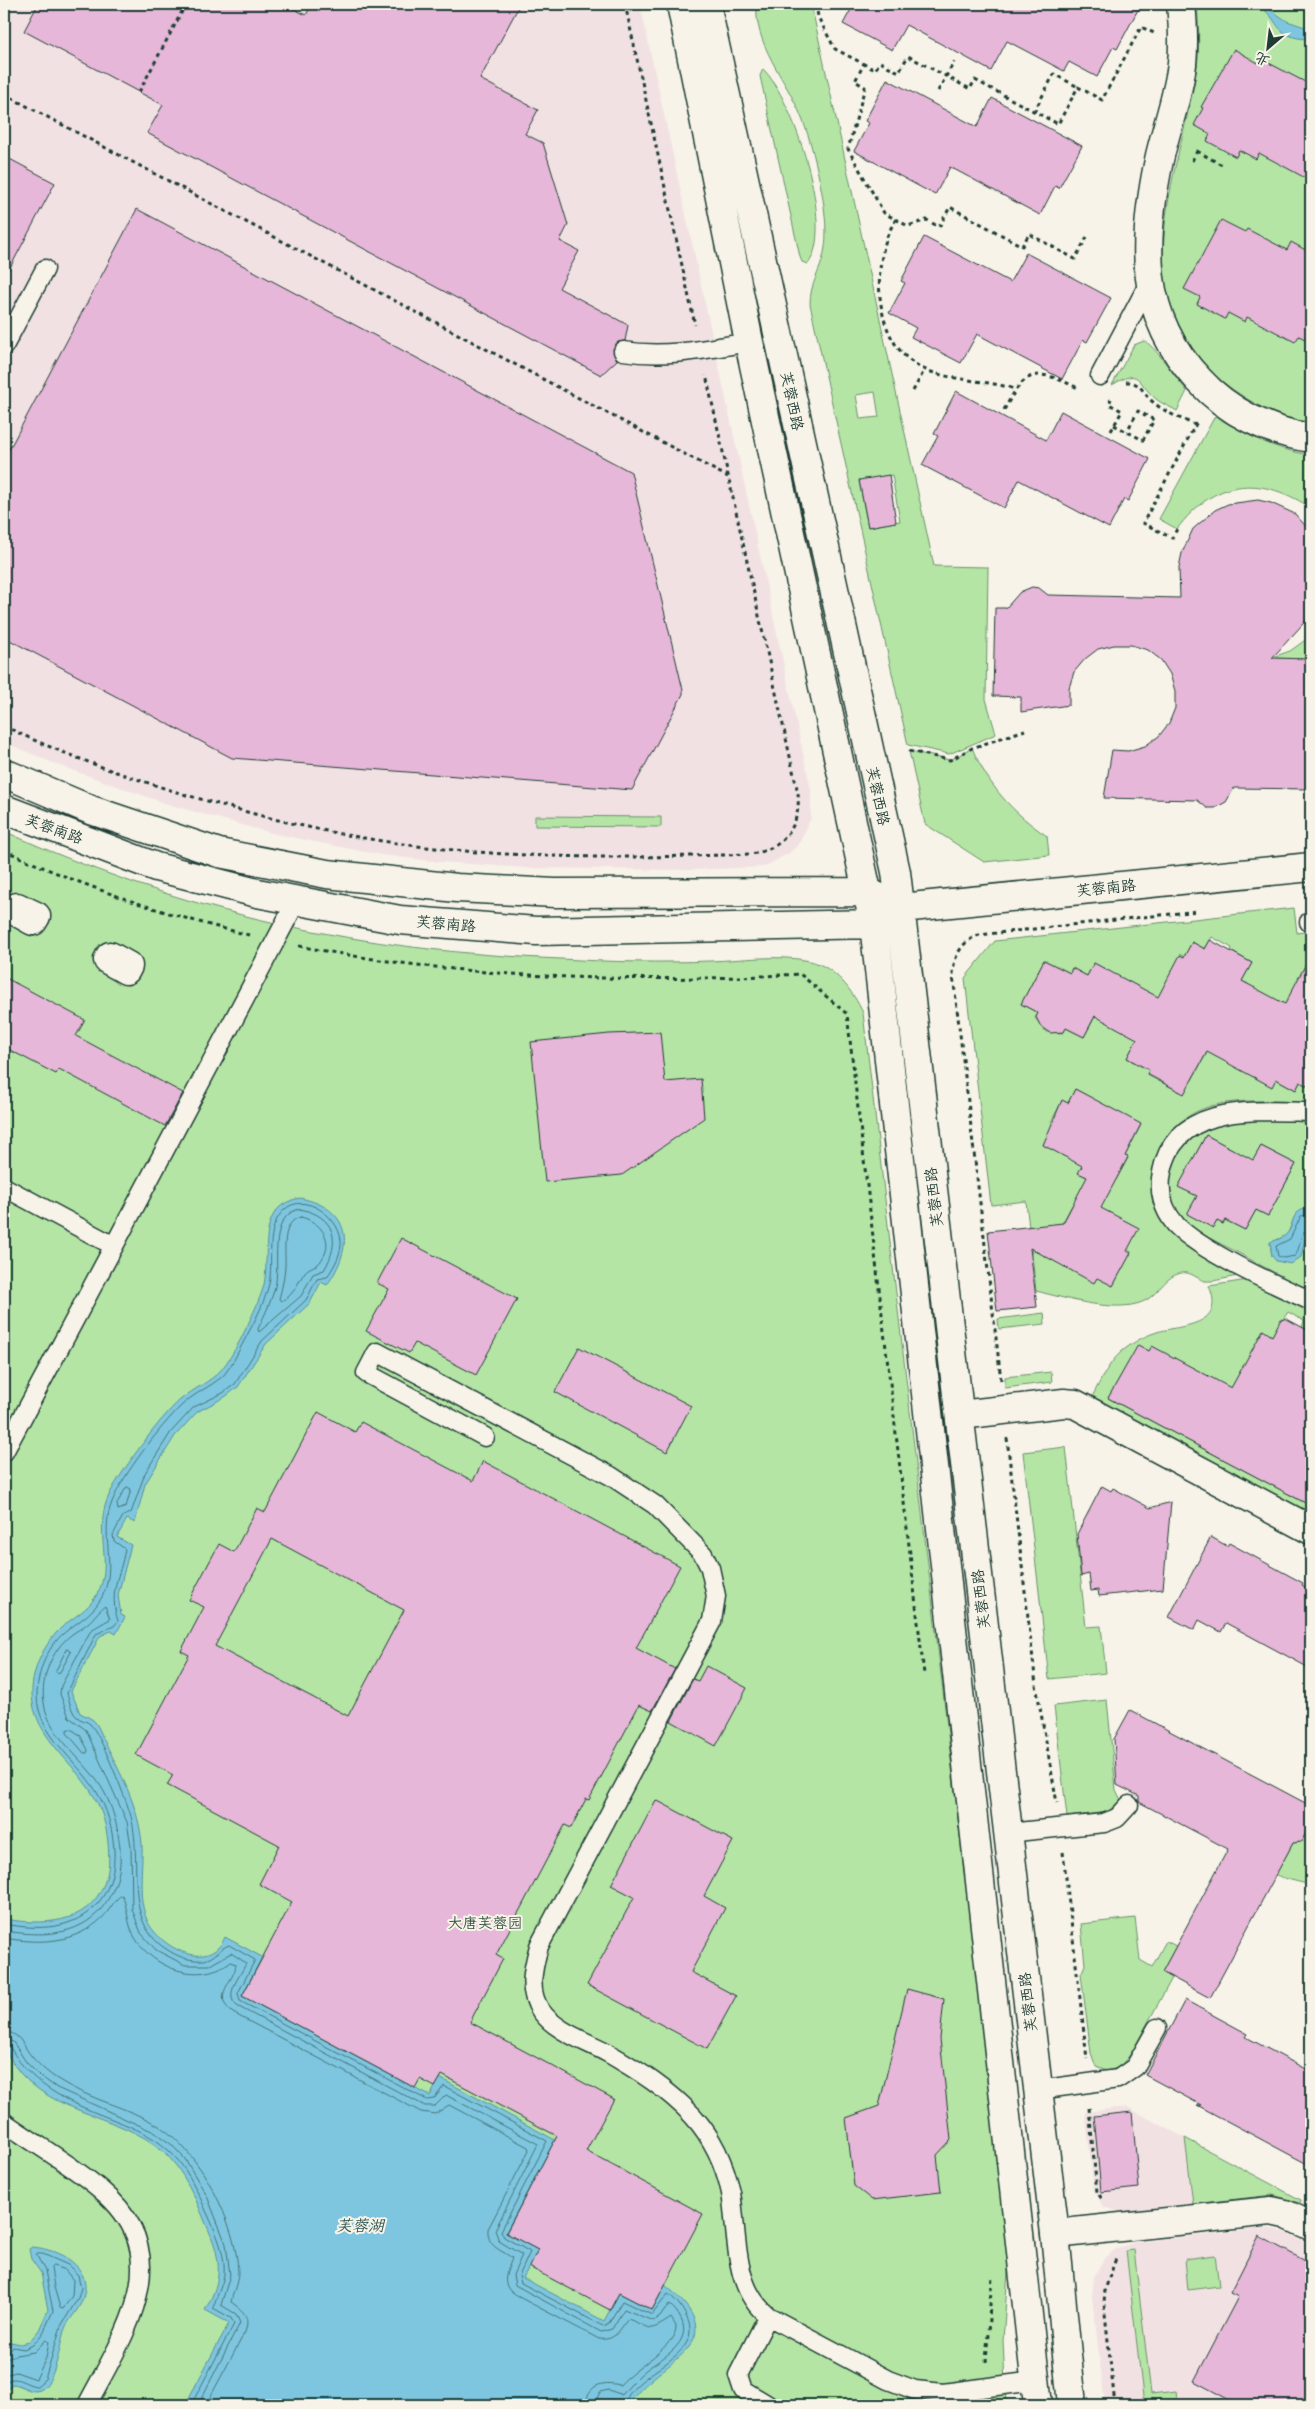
<svg xmlns="http://www.w3.org/2000/svg" width="1315" height="2409" font-family="Itim,'LXGW WenKai TC',sans-serif">
  <style>
    .built { fill: #f2e1e3 }
    .green { fill: #b5e5a5; stroke: #6a916c; fill-rule: evenodd }
    .water { fill: #7ec6df; stroke: #588f9b }
    .lines { fill: none; stroke-linecap: round; stroke-linejoin: round }
    .shore { stroke: #457478; stroke-width: 1 }
    .building { fill: #e6b7d8; stroke: #1f3d34; fill-rule: evenodd }
    .service-casing { stroke: #1f3d34; stroke-width: 21 }
    .pedestrian-casing { stroke: #1f3d34; stroke-width: 31 }
    .minor-casing { stroke: #1f3d34; stroke-width: 31 }
    .tertiary-casing { stroke: #1f3d34; stroke-width: 31 }
    .secondary-casing { stroke: #1f3d34; stroke-width: 31 }
    .path { stroke: #1f3d34; stroke-width: 3; stroke-dasharray: 4 4; stroke-linecap: butt }
    .service { stroke: #f7f3e8; stroke-width: 18 }
    .pedestrian { stroke: #f7f3e8; stroke-width: 28 }
    .minor { stroke: #f7f3e8; stroke-width: 28 }
    .tertiary { stroke: #f7f3e8; stroke-width: 28 }
    .secondary { stroke: #f7f3e8; stroke-width: 28 }
    .labels { text-anchor: middle; stroke-width: 4; stroke-linejoin: round; paint-order: stroke }
    .street-label { font-size: 15px; fill: #1f3d34; stroke: #f7f3e8 }
    .park-label { font-size: 15px; fill: #365645; stroke: #f7f3e8 }
    .water-label { font-size: 16px; font-style: italic; fill: #325856; stroke: #f7f3e8 }
  </style>
  <rect width="100%" height="100%" fill="#f7f3e8"/>
  <filter id="ink" filterUnits="userSpaceOnUse"><feTurbulence type="fractalNoise" baseFrequency=".02" numOctaves="2"/><feDisplacementMap in="SourceGraphic" scale="10" xChannelSelector="R" yChannelSelector="G"/><feConvolveMatrix kernelMatrix="1 2 1 2 8 2 1 2 1" color-interpolation-filters="sRGB"/></filter>
  <g filter="url(#ink)">
    <!-- built -->
    <path class="built" d="M4,4h636l171,786v28l-12,26 -10,9 -25,14 -75,3 -162,-2 -86,-6 -60,-7 -106,-21 -108,-30 -109,-39 -54,-23z
      M1127,2107l184,98v4l-20,-10 -18,-4 -152,17 -18,-5 -9,-17 -9,-78z
      M1267,2228l18,4 26,12v161h-206l-13,-108 2,-20 9,-17 14,-12 19,-6z"/>
    <!-- green -->
    <path class="green" d="M757,4h54l123,562 54,1 -2,132 10,35 -47,20 -41,-9 -98,-441c0,-21 10,-31 14,-51 4,-19 1,-41 -2,-60 -5,-26 -11,-53 -21,-77 -14,-35 -48,-73 -44,-112zM875,392l4,25 -19,2 -4,-24zM892,475l8,46 -32,6 -9,-46z
      M1197,4h114v420c-36,-7 -65,-23 -93,-46 -95,-79 -41,-201 -23,-299 5,-25 4,-50 2,-75z
      M763,69c30,29 73,159 45,195l-6,-2 -2,-5 -40,-181z
      M1144,341c9,2 34,40 43,50l-10,20c-6,-4 -15,-7 -21,-12 -21,-18 -14,-32 -44,-14l22,-40z
      M1215,416c30,19 61,34 96,39v47l-3,4c-51,-32 -94,-26 -131,23l-18,-10z
      M1311,636v23l-41,-1 20,-7z
      M972,748c17,39 41,65 75,88l2,19 -65,7 -59,-38 -16,-73 41,9z
      M535,816l126,1v10l-126,-1z
      M4,831c183,83 356,120 557,128 50,3 100,4 149,2 33,-1 68,-7 100,0 25,6 43,30 53,52l145,1230v28l-5,69 3,65h-1002z
      M1294,908l3,25 14,-2v23l-12,24 12,7v46l-13,-7 -22,55 20,11 4,-8 11,6v14c-31,0 -76,-5 -106,6 -52,19 -72,84 -33,126 18,19 45,30 67,42 -10,1 -24,6 -34,5 -8,-2 -14,-10 -24,-8 -15,3 -21,18 -33,26 -26,17 -83,-1 -112,-8l-10,-90 -35,4 -26,-227 30,-37zM1212,937l20,11 -1,3 21,12 -10,18 6,3 -68,-29 4,2 8,-15 13,7zM1044,960l26,13 2,-5 15,8 7,-13 23,13 -33,61 -18,-9 -3,5 -17,-1 -11,-14 3,-5 -17,-9zM1137,1039l72,10 -17,31 -4,-2 -8,14 -33,-17 4,-8 -11,-1 -13,-8zM1075,1089l66,36 -16,31 3,2 -12,22 -10,8 -27,-15 5,-10 -20,-7 -21,-11 11,-22 -3,-1 11,-21 6,2zM1072,1205l17,8 42,39 -18,34 -65,-36z
      M1311,1121v89l-7,-1 -10,9 -7,17 -17,8 2,13 31,-2 2,-15 6,-6v57c-25,-11 -50,-24 -74,-38 -19,-10 -40,-18 -54,-34 -12,-13 -15,-30 -11,-46 13,-62 91,-51 139,-51zM1206,1135l26,14 20,14 9,-17 35,18 -28,52 -12,-6 -11,20 -20,-10 -2,4 -6,-3 -4,7 -22,-21 6,-11 -18,-10z
      M1248,1280l63,32v20l-9,-5 2,-6 -16,-9 -16,24 -9,-5 31,52 17,10v38l-172,-85 -31,52 203,108v11l-220,-118c10,-19 19,-41 38,-53 8,-6 18,-11 28,-14 23,-7 70,-5 52,-46z
      M1044,1313l1,11 -46,5 -1,-10z
      M1051,1372l1,10 -47,6v-11z
      M1066,1447l20,180 15,-1 5,47 -57,6 -26,-227z
      M1107,1700l9,90 5,10 -14,12 -40,5 -13,-111z
      M1311,1808v77l-36,-9 18,-33 8,-1 9,-17 -6,-3z
      M1135,1918l5,42 12,7 14,-26 10,5 -14,26 10,6 -40,74 -12,15 -13,4 -11,-4 -5,-14 -10,-79 4,-9 -4,-41z
      M1185,2138l116,62 -1,3 -27,-8 -80,9z
      M1134,2250l17,144 25,-3 2,14h-34l-18,-154z
      M1215,2255l4,31 -31,4 -3,-31z"/>
    <!-- water -->
    <path class="water" d="M1253,4h9l25,17 24,8v10c-42,0 -28,-24 -58,-35z
      M300,1198c53,11 54,49 27,87l-6,-3 -11,21 -44,41 -28,43 -13,10 -28,15 -22,24 -30,48 -10,39 -8,-4 -10,18 14,8 -13,50 3,20 4,2 -9,17 -5,-3 -11,5 -29,55 9,22c4,2 9,4 13,7 5,4 8,14 11,20 16,32 35,67 38,104 1,25 -5,52 5,76 11,26 62,55 78,17l37,20 -20,39 188,100 10,-18 115,62 -49,92 32,18 -15,28 81,43 15,-28 33,17 13,-25c77,63 -11,74 -36,120h-13l-9,-5 -3,5h-419l44,-82 -24,-13c19,-32 16,-53 1,-86 -10,-25 -22,-53 -42,-72 -46,-41 -124,-36 -156,-97 -8,-17 -4,-110 -4,-136 37,6 83,7 100,-35 6,-13 5,-27 4,-41 -2,-23 -9,-42 -23,-60 -22,-30 -55,-54 -53,-95 2,-23 13,-45 30,-61 12,-11 25,-16 34,-31 20,-33 -5,-65 14,-103 14,-26 49,-74 70,-93 13,-11 30,-18 41,-30 14,-17 25,-41 34,-61 4,-10 9,-20 10,-31 4,-32 -7,-72 35,-80z
      M1304,1209l7,1v23l-6,6 -4,18 -10,7 -15,-3 -4,-5 -2,-14c32,-8 14,-26 34,-33z
      M32,2247c27,2 62,20 51,51 -4,13 -15,21 -19,33 -4,14 -9,53 -24,59 -10,4 -18,-6 -28,-6l-8,9v-43l7,-8 10,2 8,-2 10,-12 9,-20 -7,-37 -10,-14 -2,-10z"/>
    <g class="lines">
      <!-- shore -->
      <path class="shore" d="M300,1209c36,7 41,33 24,61l-11,4 -12,22 -42,36 -1,-3c7,-15 15,-31 18,-47 3,-23 -7,-67 24,-73z
        M1311,1214l-10,2 -11,23 -14,7 2,10 6,2 11,-2c7,-9 2,-25 16,-27
        M301,1217c17,4 31,19 24,37 -2,3 -4,8 -7,10 -4,3 -9,3 -13,8 -8,11 -10,23 -24,29l-2,-2c3,-11 5,-21 6,-32 1,-15 -5,-46 16,-50z
        M127,1487l4,2 -5,18 -8,3 -1,-6z
        M67,1649l4,3 -11,20 -3,1 -1,-2z
        M71,1729l9,6 8,15 -1,3h-3l-17,-20v-3z
        M4,1924c34,6 70,7 95,-22 12,-15 16,-33 15,-53 -2,-21 -6,-40 -18,-58 -19,-31 -58,-56 -59,-95 0,-25 11,-52 32,-67 13,-10 25,-17 33,-32 16,-31 -3,-64 10,-95 11,-28 48,-75 69,-96 12,-12 29,-19 42,-30 9,-10 15,-24 21,-35 10,-19 20,-36 25,-57 5,-23 -5,-55 15,-74 21,-20 59,9 57,35 -1,12 -8,23 -14,32l-10,2 -11,21 -44,41 -27,43 -12,9 -29,14 -23,25 -26,41 -14,40 -8,3 -10,19 1,6 11,8c-5,30 -17,40 -7,72l-4,5 -18,8 -29,59c2,6 4,19 10,24 3,3 10,4 13,7 10,9 33,68 38,83 19,50 -11,115 43,145 10,6 21,9 33,8 11,-2 16,-12 25,-15l26,15 -17,33 2,8 187,99 7,-1 10,-13 103,55 -46,90 3,6 26,15 -11,24 2,7 82,43 6,-3 13,-22 30,14 16,-21c9,6 15,15 19,24 19,40 -58,54 -62,87
        M4,1931c35,5 73,7 98,-23 14,-18 20,-38 18,-60 -3,-28 -10,-52 -28,-74 -17,-21 -44,-43 -48,-71 -4,-25 8,-53 27,-68 5,-4 11,-7 16,-11 6,-5 12,-14 18,-18l5,13 -19,11 -30,56 -1,8 9,23 17,13 41,92 4,24 1,63 9,24 15,17 29,15h25l21,-12 15,10c-5,13 -23,31 -9,43l188,100h10l11,-11 92,49 -43,86 4,11 23,14 -9,20 2,10 86,47 11,-3 12,-20 29,12 7,-4 9,-13c5,4 9,9 12,15 12,24 -19,39 -34,50 -10,8 -17,16 -25,26l-13,-5 -9,2 -6,13
        M4,1938c35,6 71,6 98,-20 7,-6 13,-20 20,-23 6,13 5,28 12,41 18,33 65,49 96,26l6,2c-1,18 -26,31 -3,49l188,99 14,2 14,-9 79,42 1,3 -41,79c-1,18 12,20 24,29 -5,15 -13,26 3,37l84,44c17,2 20,-9 29,-20 24,9 19,15 43,-1l5,8c1,20 -43,43 -56,59 -17,-4 -33,-1 -34,20
        M4,2032c17,0 19,15 29,26 8,9 16,16 26,22 31,20 69,27 100,46 41,26 78,98 79,146 0,10 -5,20 -7,30 11,8 20,14 14,30l-39,73
        M4,2039l9,3 13,20 14,14 17,12 97,44 17,12 14,15 22,37 19,48 4,31 -9,30 15,9 4,9 -42,82
        M4,2046l6,1c23,42 65,58 107,74 17,7 36,15 50,28 19,16 30,41 40,64 9,19 19,41 17,62 -2,12 -8,22 -11,33l18,10 3,6 -43,81
        M53,2266l12,4 8,10 -1,16 -9,13 -3,-1 -6,-21 -3,-19z
        M4,2354l4,-1 5,-6 11,2 9,-4 10,-12 10,-22 -8,-40 -9,-17h7l25,11 10,10 3,13 -3,10 -17,28 -16,53 -8,7c-13,-1 -22,-14 -33,-2
        M4,2360l12,-5 18,-3 12,-12 3,2 -3,16 -10,21 -20,-7 -12,3"/>
    </g>
    <!-- building -->
    <path class="building" d="M38,4h246l22,11 6,-11h208l-40,75 58,31 -13,24 18,9 25,82 -8,16 19,10 -20,37 69,37 -3,16 -7,1 -5,7 4,11 -16,15 -454,-242 16,-28 -139,-74z
      M854,4h287l-24,45 -4,-2 -16,30 -28,-15 -5,9 -57,-30 -16,30 -85,-46 -14,25 -49,-26z
      M1234,49l24,14 3,-4 50,26v96l-52,-28 -3,6 -17,-9 -3,7 -29,-16 3,-7 -16,-9 9,-17 -2,-1z
      M887,79l90,48 15,-29 90,48 -23,42 -4,-2 -15,29 -90,-48 -15,28 -81,-44 15,-28 -4,-2z
      M4,156l51,27 -51,96z
      M137,209l494,263 52,218v4l-51,96 -400,-32 -228,-121v-178z
      M1221,220l24,12 2,-3 40,21 4,-8 20,11v89l-12,-6 -4,6 -48,-25 -2,5 -17,-9 -3,6 -28,-15 3,-7 -16,-8z
      M924,237l86,45 16,-29 85,45 -24,44 -4,-2 -21,39 -85,-45 -16,29 -50,-26 5,-9 -27,-15 16,-30 -4,-2z
      M956,391l90,49 15,-29 89,48 -22,42 -4,-2 -15,29 -90,-48 -15,28 -82,-43 16,-29 -4,-2z
      M889,475l7,47 -28,5 -9,-47z
      M1258,500l13,3 24,11 16,18v83l-39,43 39,1v130l-77,-1 -8,14 -11,6h-8l-10,-8 -93,-2 8,-48 16,1 17,-5 14,-10 10,-13 6,-15v-17l-5,-17 -9,-14 -13,-10 -17,-5h-17l-16,4 -13,10 -11,13 -5,16v17l-48,7v-15l-28,-1 2,-88h11l14,-16 12,-5 7,1 9,7 132,3 -1,-31 3,-14 11,-24 22,-19 13,-6z
      M1210,940l42,23 -10,18 43,23 26,-50v134l-11,-6 -4,8 -20,-11 -4,8 -65,-35 -23,42 -37,-20 2,-4 -22,-12 10,-19 -42,-23 -11,21 -18,-9 -2,4 -14,1 -9,-6 -5,-10 2,-4 -17,-9 23,-44 26,13 2,-5 15,8 7,-13 64,34 22,-42 4,2 8,-15 13,7z
      M4,977l81,43 -9,16 107,57 -18,33 -106,-57 -3,5 -52,-27z
      M660,1032l5,50 36,-3 3,39 -82,57 -77,7 -14,-140 78,-8z
      M1075,1089l66,35 -16,32 3,1 -27,51 38,20 -12,23 4,2 -18,33 -16,-8 -3,5 -64,-35 7,59 -40,4 -9,-80 75,-8 24,-46 -9,-4 4,-7 -39,-21 19,-45 6,3z
      M1206,1135l47,25 8,-14 35,18 -28,52 -12,-6 -11,20 -20,-10 -2,4 -6,-3 -4,7 -26,-14 10,-18 -19,-9z
      M401,1238l116,61 -41,76 -61,-32 -6,10 -43,-22 23,-42 -12,-6z
      M1285,1318l26,14v174l-203,-108 30,-53 11,6 3,-5 79,42 32,-58 9,6 9,-17 2,1z
      M579,1347l112,59 -24,46 -112,-60z
      M318,1412l37,20 6,-10 112,59 10,-20 197,105 -44,82 39,21 -23,42 -13,-6 -50,95 -3,-1 -15,29 -6,-3 -69,130 7,4 -33,63 144,77 -28,52 117,63 -51,96 -33,-17 -9,17 -81,-43 9,-17 -32,-17 51,-97 -115,-61 -7,12 -15,-8 -5,9 -173,-92 50,-94 -33,-18 20,-39 -112,-60 6,-10 -37,-20 53,-100 -8,-4 23,-44 -15,-7 30,-56 15,8 23,-44 8,4zM272,1539l132,71 -56,106 -133,-70z
      M1102,1486l9,5 2,-3 37,20 21,-6 -8,87 -64,7 -1,-6 -7,1 -2,-17 -8,2 -4,-42z
      M1211,1537l16,9 2,-3 74,40 -1,2 9,5v79l-85,-46 -5,9 -22,-12 -5,10 -25,-13z
      M706,1666l41,22 -31,58 -45,-25 22,-42 5,2z
      M1130,1710l181,96v17l-10,19 -8,1 -83,155 -48,-26 66,-123 -89,-47v-6l-22,-11 -3,-46z
      M656,1800l77,41 -29,55 21,12 -34,64 45,24 -29,53 -120,-64 47,-88 -23,-12z
      M907,1989l37,10 -4,40 11,101 -14,15 4,37 -69,8 -18,-14 -8,-68 33,-12z
      M1185,2000l63,34 -2,3 65,35v94l-114,-61h4l-56,-30z
      M1132,2112l7,76 -38,4 -7,-76z
      M1259,2236l52,28v141h-72l-45,-24 44,-84 -8,-4z"/>
    <g class="lines">
      <defs>
        <path id="service" d="M4,346l41,-77
          M623,351c44,7 84,-2 126,-9
          M1100,376l49,-93
          M1309,922h2
          M1311,1112c-53,-1 -136,-10 -149,60 -4,19 1,38 14,53 26,27 100,60 135,76
          M4,1187l110,59 -110,206
          M114,1246l183,-346
          M485,1437l-119,-64 11,-21 234,124 44,29 48,49 7,14 6,28 -4,25 -173,325c-6,22 -12,45 2,65 15,21 45,30 67,42 31,18 61,37 85,63 19,21 32,49 38,77 7,41 1,94 37,123l120,64 27,10 28,3 92,-12
          M1008,1833l96,-10 13,-5 12,-13
          M1038,2090l80,-11 17,-12 22,-39
          M4,2122c32,23 67,42 97,68 79,66 23,144 -14,215
          M768,2405l-25,-15 -5,-15 30,-59"/>
        <path id="pedestrian" d="M17,907l19,9 -3,5 -18,-10z
          M110,956l18,10 -2,4 -18,-10z"/>
        <path id="minor" d="M1181,4c2,20 3,40 1,60 -4,33 -16,64 -23,96 -17,81 -21,156 40,220 29,32 70,52 112,58
          M960,1415l104,-12 11,1 236,126
          M1055,2234l216,-23 14,3 26,12"/>
        <path id="tertiary" d="M901,908l410,-41"/>
        <path id="secondary" d="M681,4l68,338 125,582 164,1481
          M706,4l190,868 159,1362 17,171
          M4,773l87,37 128,43 108,21 130,14 98,5 313,-1 16,8
          M4,809l152,58 101,26 143,27 136,11 338,-7 16,-10"/>
      </defs>
      <!-- service casing -->
      <use href="#service" class="service-casing"/>
      <!-- pedestrian casing -->
      <use href="#pedestrian" class="pedestrian-casing"/>
      <!-- minor casing -->
      <use href="#minor" class="minor-casing"/>
      <!-- tertiary casing -->
      <use href="#tertiary" class="tertiary-casing"/>
      <!-- secondary casing -->
      <use href="#secondary" class="secondary-casing"/>
      <!-- path -->
      <path class="path" d="M625,4l70,321
        M816,4l2,13 17,32 29,15
        M1301,4l10,5
        M938,91l16,-29
        M139,92l47,-88
        M4,94l724,383
        M1034,112l20,-38 24,13
        M1197,151l25,14
        M1192,161l5,-10 -4,-2
        M896,219c-4,7 -8,14 -10,21 -14,43 -8,110 40,130 28,11 60,10 89,19
        M1087,237l-12,22 -46,-25 -7,12 -72,-39 -11,20 -12,-7 -19,6 -24,-13 -36,-64 17,-62 -10,-6 9,-17 11,6 5,-8 19,10 9,-16 62,33 5,-9 83,44 20,-37 24,13 39,-73 13,6
        M1126,382c15,-1 17,12 27,20 11,10 29,17 42,23
        M913,391l12,-22
        M1004,410c22,-42 32,-42 74,-22
        M1114,425l29,15 11,-20 -16,-9 -11,20
        M1111,431l11,-20 -13,-7 2,-5
        M1177,529l-5,9 -29,-15 55,-103
        M4,726c57,28 118,49 179,68 62,18 124,35 187,45 125,21 254,20 380,15 33,-4 51,-28 48,-61l-92,-418
        M909,751l41,9 22,-12 53,-18
        M4,850c78,36 161,65 245,85
        M299,946c165,33 334,38 501,28l47,40 77,660
        M1001,1380l-48,-405c0,-18 9,-34 26,-40l219,-24
        M1007,1438l29,247 21,118
        M1063,1852l24,207
        M1089,2108l8,84 5,7
        M986,2362l6,-86
        M1115,2405l-11,-101 1,-14 11,-32"/>
      <!-- service -->
      <use href="#service" class="service"/>
      <!-- pedestrian -->
      <use href="#pedestrian" class="pedestrian"/>
      <!-- minor -->
      <use href="#minor" class="minor"/>
      <!-- tertiary -->
      <use href="#tertiary" class="tertiary"/>
      <!-- secondary -->
      <use href="#secondary" class="secondary"/>
    </g>
  </g>
  <g class="labels">
    <!-- street labels -->
    <g class="street-label">
      <text transform="translate(792 401) rotate(78)" y="5">芙蓉西路</text>
      <text transform="translate(878 796) rotate(78)" y="5">芙蓉西路</text>
      <text transform="translate(54 829) rotate(20)" y="5">芙蓉南路</text>
      <text transform="translate(1106 888) rotate(-6)" y="5">芙蓉南路</text>
      <text transform="translate(446 924) rotate(5)" y="5">芙蓉南路</text>
      <text transform="translate(934 1197) rotate(-97)" y="5">芙蓉西路</text>
      <text transform="translate(981 1599) rotate(-97)" y="5">芙蓉西路</text>
      <text transform="translate(1028 2002) rotate(-97)" y="5">芙蓉西路</text>
    </g>
    <!-- park labels -->
    <g class="park-label">
      <text x="485" y="1928">大唐芙蓉园</text>
    </g>
    <!-- water labels -->
    <g class="water-label">
      <text x="360" y="2231">芙蓉湖</text>
    </g>
  </g>
  <!-- margin -->
  <rect width="1315" height="2409" fill="none" stroke="#f7f3e8" stroke-width="20"/>
  <rect x="10" y="10" width="1295" height="2389" fill="none" stroke="#1f3d34" stroke-width="2" filter="url(#ink)"/>
  <!-- north arrow -->
  <g transform="translate(1268 48) rotate(208)" stroke="#f7f3e8" stroke-width="4" paint-order="stroke">
  <path d="M0-4L9 19L0 12L-9 19Z" fill="#1f3d34"/>
  <text y="-8" font-size="14" font-weight="bold" text-anchor="middle" fill="#1f3d34">北</text>
  </g>
</svg>
